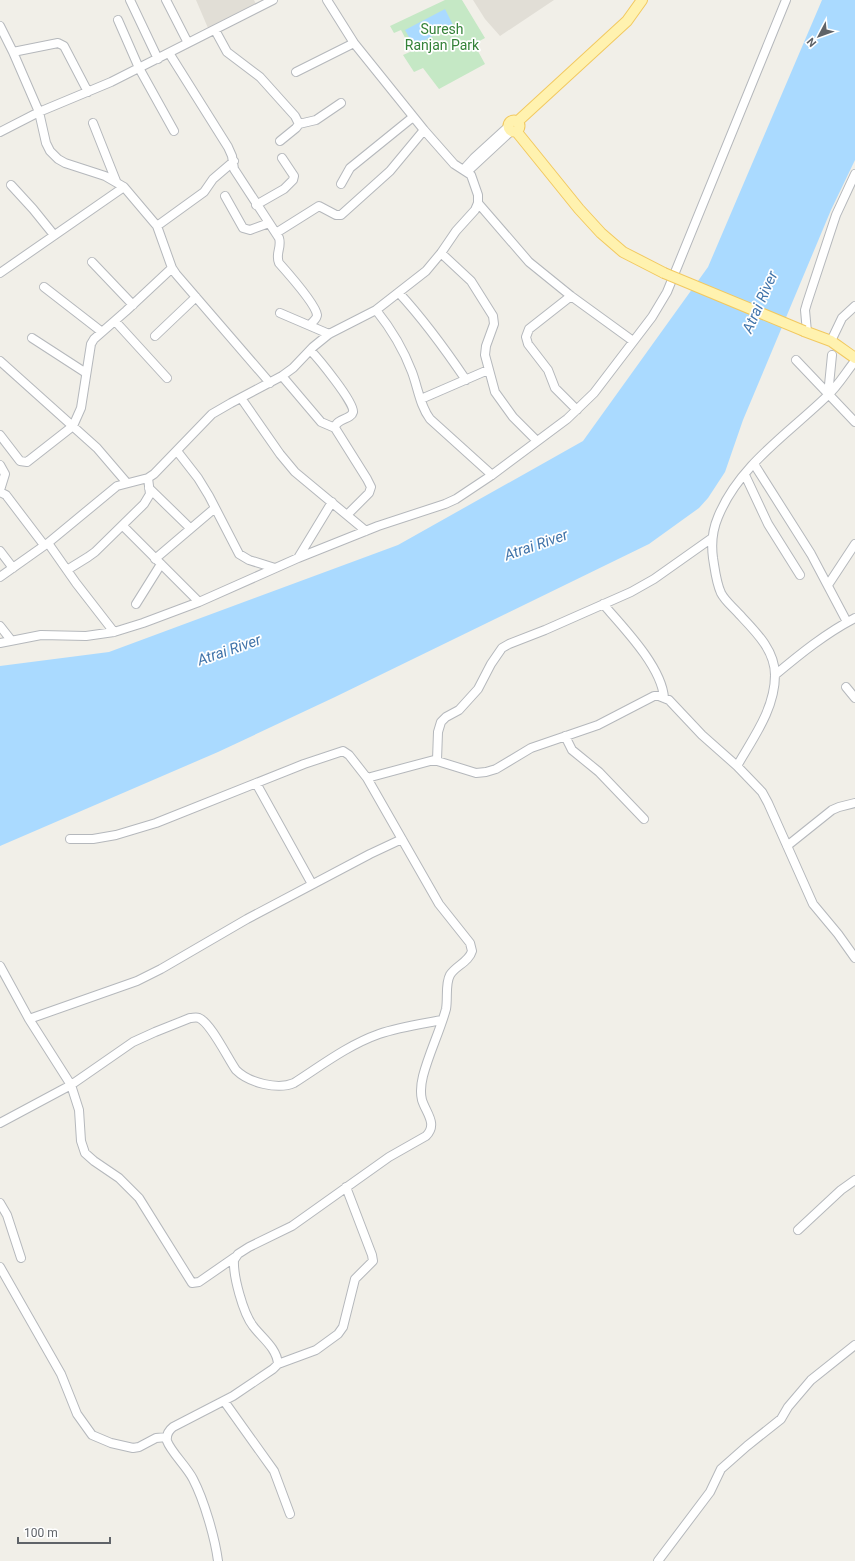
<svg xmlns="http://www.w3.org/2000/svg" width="855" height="1561" font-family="Roboto,sans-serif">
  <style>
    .education { fill: #e1ded6 }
    .green { fill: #c5e8c5 }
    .water { fill: #aadaff }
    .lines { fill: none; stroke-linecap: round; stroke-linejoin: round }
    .minor-casing { stroke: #b5b8bc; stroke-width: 10 }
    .major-casing { stroke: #f2c960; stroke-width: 12 }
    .minor { stroke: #fff; stroke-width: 8 }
    .major { stroke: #fff2af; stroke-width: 10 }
    .major-bridge-casing { stroke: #f2c960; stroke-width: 12; stroke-linecap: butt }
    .major-bridge { stroke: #fff2af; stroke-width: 10 }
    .labels { text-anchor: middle; stroke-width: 3.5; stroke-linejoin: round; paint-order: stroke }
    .park-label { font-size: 14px; fill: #348238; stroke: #fff }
    .water-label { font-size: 15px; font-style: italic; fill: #4174aa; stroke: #fff }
  </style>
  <rect width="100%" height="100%" fill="#f1efe8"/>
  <!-- education -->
  <path class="education" d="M196,0h58l3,6 -49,22z
    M473,0h81l-54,36 -15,-17z"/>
  <!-- green -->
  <path class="green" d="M445,0h17l23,38 -11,6 11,20 -46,25 -16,-21 -9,4 -11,-17 9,-4 -11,-21 -7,3 -4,-7z"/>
  <!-- water -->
  <path class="water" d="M822,0h33v160l-24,50 -88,210 -18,52 -17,26 -9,10 -50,36 -314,153 -117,55 -218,94v-180l109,-14 289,-107 185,-104 125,-174z
    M445,9l8,16 -39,21 -9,-16z"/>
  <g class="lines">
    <defs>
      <path id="minor" d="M130,0l28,59
        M166,0l22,43
        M118,20l21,48 35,63
        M0,26l13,26 26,60 7,31 4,8 8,8 7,4 40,13 19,11 33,39 15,42 4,6 94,109
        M215,30l12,22 33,25 35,39 4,8 -3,4 -16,13
        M13,52l45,-9 6,3 24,46
        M169,53l59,94 4,9 2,13 45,69c3,9 -4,16 0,25 8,9 37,42 38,52 0,4 -5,7 -7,10
        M296,72l58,-29
        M93,123l23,58
        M299,124l17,-4 25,-17
        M0,132l39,-20 72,-30 162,-82
        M464,169l10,-11 34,-31
        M469,170l41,-38
        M341,184l9,-16 63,-51
        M11,185l22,24 21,26
        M225,196l18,32 7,2 19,-7
        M478,203l51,59 42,34 62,45
        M256,205l28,-16 9,-9 1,-4 -12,-18
        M157,226l47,-34 9,-13 21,-18
        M276,233l43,-27 17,9h5l49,-44 34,-41
        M441,253l30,28 22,35 1,8 -8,22 -1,9 10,37 18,25 24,24
        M92,262l41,43
        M0,273l124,-86
        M44,287l58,45
        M399,293c25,27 46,56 67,87
        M571,296l-42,33 -3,8 2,7 20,26 7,18 22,22
        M376,310c16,20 27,38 36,62 6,16 8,34 18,47l62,56
        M280,313l49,21
        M115,321l52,57
        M807,332l-2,-22 2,-7 29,-88 19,-41
        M155,336l41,-39
        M32,338l54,35
        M831,341l11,-23 13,-12
        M310,350c8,8 45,53 43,62 -2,8 -17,6 -18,16l32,51 4,8 -2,6 -22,22
        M796,360l59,62
        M0,361l97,87 30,35
        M282,376l39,46 14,6
        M828,395l4,-40
        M241,398l39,56 15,18 71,59
        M421,399l67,-29
        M0,435l20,26 7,1 46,-36 8,-18 10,-64 3,-5 32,-28 46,-43
        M177,451l21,27 11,18 30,58 10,6 26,8
        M754,464l57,90 36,68
        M0,465l5,9 -5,16
        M745,475l23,49 32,51
        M149,488l41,40
        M0,492l6,3 38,50
        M123,526l76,76
        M48,543l28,40 38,49
        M0,551l13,17
        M298,558l34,-56
        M155,559l60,-51
        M67,570l21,-13 7,-5 49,-48 6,-10 -2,-16
        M0,577l48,-34 69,-57 31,-8 6,-4 58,-60 19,-11 51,-27 11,-8 20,-21 16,-13 47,-24 50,-39 15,-18 15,-22 19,-21 3,-7v-8l-7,-20 -17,-11 -30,-34 -70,-87 -27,-43
        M828,585l27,-41
        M136,604l25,-40
        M603,604c20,23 59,63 61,94
        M0,626l11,14
        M0,643l41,-8 45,1 28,-4 29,-9 56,-21 99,-44 80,-32 67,-22 11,-5 36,-24 75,-56 27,-26 58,-76 15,-25 119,-292
        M775,675c25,-21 51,-42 80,-57
        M846,687l9,11
        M565,736l7,14 27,22 45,47
        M437,760l1,-28 3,-10 5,-5 13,-7 19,-21 13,-25 11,-16 7,-4 36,-14 86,-38 23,-13 58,-41
        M737,766c16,-28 38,-57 38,-91 0,-25 -20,-44 -36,-61 -6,-7 -14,-13 -18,-21 -5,-11 -6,-23 -8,-35 -2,-15 -1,-27 5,-41 21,-52 71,-84 109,-121 11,-10 19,-24 28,-35
        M367,778l67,-18 42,13 10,-1 10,-3 35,-21 67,-23 56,-29h5l10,4 33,35 35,31 25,26 6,11 45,101 25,30 17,24
        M256,783l56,101
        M70,839h23l23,-4 40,-12 148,-59 39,-13 6,4 18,23 72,126 31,39 2,8c-3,11 -17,15 -22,24 -5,9 -2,23 -4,34 -6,22 -17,44 -23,67 -2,8 -3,16 -1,24 4,13 16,24 4,36l-37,21 -97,69 -43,21 -11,7 -4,6c-1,16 9,53 19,66 8,11 24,22 25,38l-5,5 -40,27 -60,31c-5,4 -7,8 -6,14 4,11 20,26 26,38 11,21 22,59 25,82
        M787,846l45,-36 7,-3 16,-4
        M0,966l29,53 42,66 8,25 2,31 4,12 9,8 25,17 20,20 53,85 7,-1 36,-25
        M29,1019l108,-38 24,-12 86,-50 123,-65 32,-15
        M0,1123l71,-38 62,-43 22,-10 35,-14c3,0 6,-1 9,0 12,5 29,41 37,52 13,13 42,20 58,13 28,-18 54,-38 85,-49 20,-7 42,-10 63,-14
        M0,1203l7,12 14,43
        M798,1230l43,-40 14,-10
        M0,1267l61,107 16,40 15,21 19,8 22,5 6,-1 17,-9 11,-1
        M278,1364l38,-14 22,-16 5,-7 12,-48 18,-18 -1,-6 -26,-68
        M224,1401l50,70 16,43
        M658,1561l52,-69 11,-23 26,-23 34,-27 7,-12 23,-27 44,-35"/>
      <path id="major" d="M508.5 126a5.5 5.5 0 1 1 11 0a5.5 5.5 0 1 1-11 0Z
        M517,122l110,-101 15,-21
        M516,131l63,78 22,24 22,19 41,21
        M804,331l27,10 24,17"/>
    </defs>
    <!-- minor casing -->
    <use href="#minor" class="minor-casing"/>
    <!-- major casing -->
    <use href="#major" class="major-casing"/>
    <!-- minor -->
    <use href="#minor" class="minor"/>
    <!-- major -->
    <use href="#major" class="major"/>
    <defs>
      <path id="major-bridge" d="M664,273l140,58"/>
    </defs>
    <!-- major-bridge casing -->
    <use href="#major-bridge" class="major-bridge-casing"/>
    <!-- major-bridge -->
    <use href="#major-bridge" class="major-bridge"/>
  </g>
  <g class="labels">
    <!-- park labels -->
    <g class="park-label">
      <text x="442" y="34">Suresh<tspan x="442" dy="16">Ranjan Park</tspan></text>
    </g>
    <!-- water labels -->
    <g class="water-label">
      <text transform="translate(760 302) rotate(-66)" y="5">Atrai River</text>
      <text transform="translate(536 545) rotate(-19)" y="5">Atrai River</text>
      <text transform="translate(229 650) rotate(-19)" y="5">Atrai River</text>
    </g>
  </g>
  <!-- north arrow -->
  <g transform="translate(819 36) rotate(229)" stroke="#ffffff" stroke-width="3" paint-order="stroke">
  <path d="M0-3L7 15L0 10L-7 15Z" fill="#5f6368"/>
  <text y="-6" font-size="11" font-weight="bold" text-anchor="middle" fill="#5f6368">N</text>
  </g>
  <!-- scale -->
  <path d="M18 1537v6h92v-6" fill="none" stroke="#5f6368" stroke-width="2"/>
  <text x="24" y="1537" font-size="12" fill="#5f6368" stroke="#ffffff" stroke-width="3" paint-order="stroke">100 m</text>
</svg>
